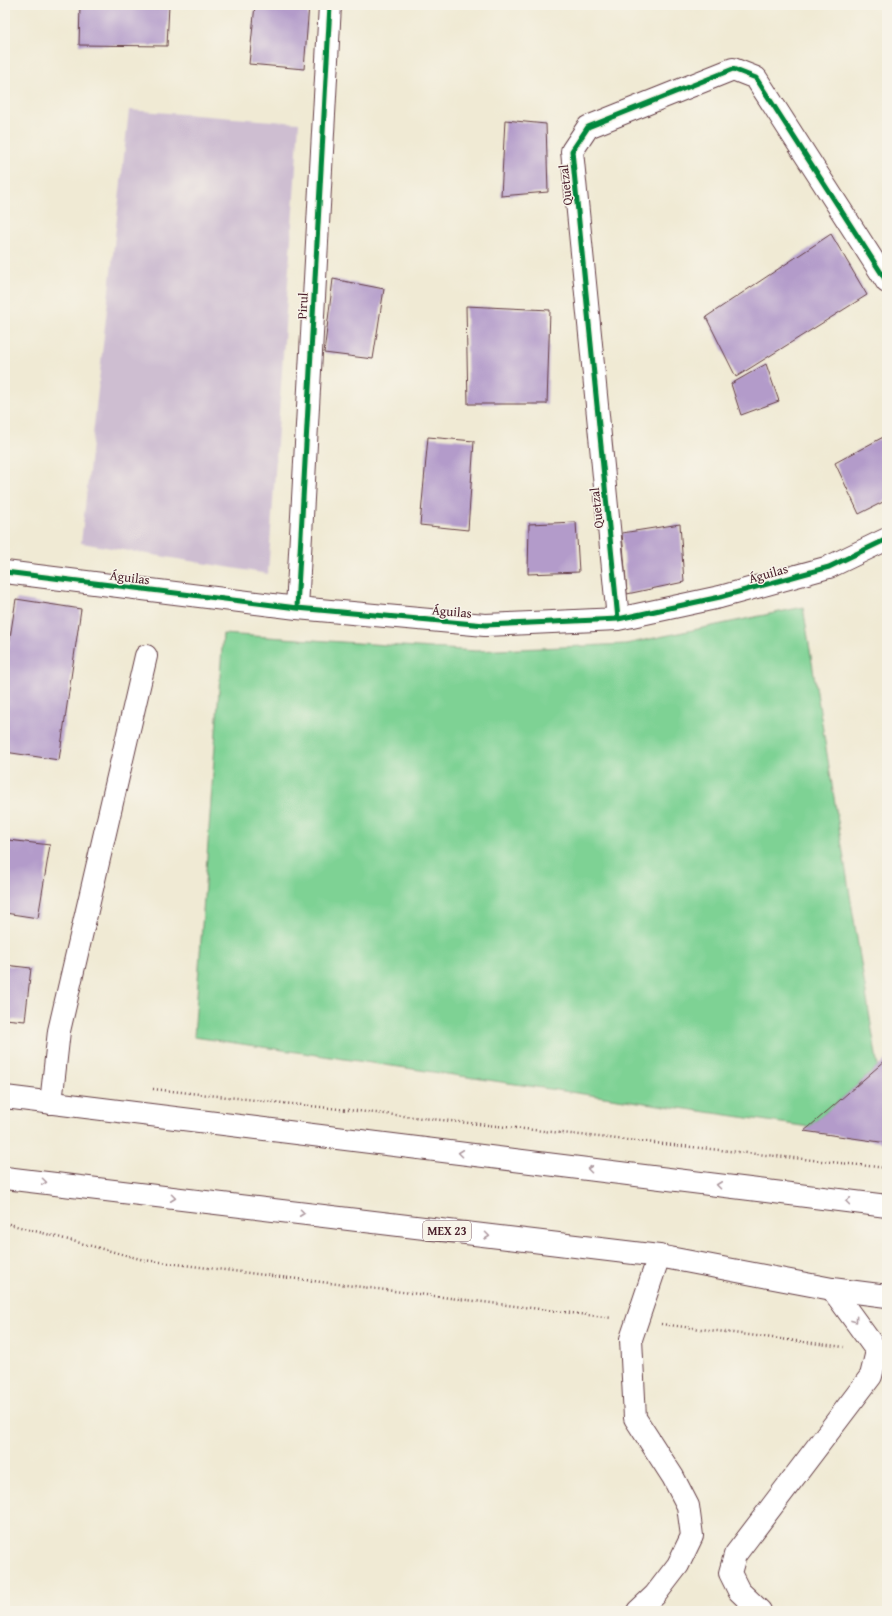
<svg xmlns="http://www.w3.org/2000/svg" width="892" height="1616" font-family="'Gentium Book Plus',serif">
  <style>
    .industrial { fill: #cebed1 }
    .green { fill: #7ed294; stroke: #647860 }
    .building { fill: #b39bca }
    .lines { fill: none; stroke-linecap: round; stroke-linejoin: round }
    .minor-casing { stroke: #633d44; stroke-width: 24 }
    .major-casing { stroke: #633d44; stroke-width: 24 }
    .highway-casing { stroke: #633d44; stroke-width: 24 }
    .path { stroke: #633d44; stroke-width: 2.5; stroke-dasharray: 1 3; stroke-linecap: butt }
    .minor { stroke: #fff; stroke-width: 22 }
    .major { stroke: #fff; stroke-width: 22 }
    .highway { stroke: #fff; stroke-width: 22 }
    .cycleway-casing { stroke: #f7f3e8; stroke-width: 8 }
    .cycleway { stroke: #00873e; stroke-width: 5 }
    .oneway { stroke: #ae9aa0 }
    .labels { text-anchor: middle; stroke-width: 3; stroke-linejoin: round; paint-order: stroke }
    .shield { fill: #f7f3e8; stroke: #7e5f64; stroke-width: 1 }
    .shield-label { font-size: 12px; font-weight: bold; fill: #4a1f2b }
    .street-label { font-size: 13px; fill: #4a1f2b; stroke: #f7f3e8 }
  </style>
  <rect width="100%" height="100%" fill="#f7f3e8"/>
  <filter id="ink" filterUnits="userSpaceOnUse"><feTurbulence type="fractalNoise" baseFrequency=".025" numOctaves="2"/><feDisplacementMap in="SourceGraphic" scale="8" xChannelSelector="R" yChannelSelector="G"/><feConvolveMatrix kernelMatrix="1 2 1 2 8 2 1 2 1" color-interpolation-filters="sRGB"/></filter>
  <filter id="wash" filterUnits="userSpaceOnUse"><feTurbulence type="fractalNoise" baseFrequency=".012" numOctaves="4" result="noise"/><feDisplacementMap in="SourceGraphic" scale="16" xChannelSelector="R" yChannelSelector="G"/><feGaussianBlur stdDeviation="0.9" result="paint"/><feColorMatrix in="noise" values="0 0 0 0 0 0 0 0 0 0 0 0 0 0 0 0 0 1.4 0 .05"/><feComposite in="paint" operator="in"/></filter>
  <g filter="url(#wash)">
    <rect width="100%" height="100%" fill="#f0ead4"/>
    <!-- industrial -->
    <path class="industrial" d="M129,110l170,13 -31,451 -187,-31z"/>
    <!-- green -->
    <path class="green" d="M803,607l75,460 -69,60 -615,-90 29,-403 253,17 150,-7z"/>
    <g id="blocks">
      <!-- building -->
      <path class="building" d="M80,5h89l-2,41 -88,-1z
        M255,5h54l-5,64 -55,-5z
        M505,120l41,4 2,68 -47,4z
        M831,234l36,61 -131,82 -30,-60z
        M333,279l51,10 -11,70 -49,-6z
        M466,306l84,4 -3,94h-79z
        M766,364l13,37 -38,14 -10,-31z
        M887,435v65l-28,14 -24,-51z
        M428,437l46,4 -6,89 -48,-5z
        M576,522l3,50 -51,2 1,-50z
        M680,524l4,58 -57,12 -5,-61z
        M16,599l65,10 -22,151 -54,-8v-89h1z
        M8,840l42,5 -12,73 -33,-5v-58z
        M5,965l26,3 -6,53 -20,-2z
        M887,1059v84l-83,-12 5,-4z"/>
    </g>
  </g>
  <g filter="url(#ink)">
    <use href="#blocks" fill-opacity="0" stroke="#633d44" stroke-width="1"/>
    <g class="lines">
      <defs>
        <path id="minor" d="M5,572l292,36 188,17 133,-6 102,-22 109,-30 58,-28
          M297,608l33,-603
          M618,619l-46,-468 16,-24 145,-58 23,9 131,204
          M51,1103l8,-72 87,-375
          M638,1611l17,-16 23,-30 14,-29 -4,-30 -15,-29 -38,-59 -4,-79 28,-83
          M760,1611l-21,-20 -9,-18 5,-18 136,-179 6,-25 10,1"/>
        <path id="major" d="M832,1289l45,62"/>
        <path id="highway" d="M5,1097l882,109
          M5,1178l654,78 173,33 55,7"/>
      </defs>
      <!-- minor casing -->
      <use href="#minor" class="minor-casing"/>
      <!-- major casing -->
      <use href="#major" class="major-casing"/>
      <!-- highway casing -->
      <use href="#highway" class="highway-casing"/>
      <!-- path -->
      <path class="path" d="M153,1089l734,79
        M5,1223l139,37 468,58
        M661,1324l183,23"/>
      <!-- minor -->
      <use href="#minor" class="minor"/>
      <!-- major -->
      <use href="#major" class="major"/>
      <!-- highway -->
      <use href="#highway" class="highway"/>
      <defs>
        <path id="cycleway" d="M5,572l292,36 188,17 133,-6 102,-22 109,-30 58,-28
          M297,608l33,-603
          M618,619l-46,-468 16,-24 145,-58 23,9 131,204"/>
      </defs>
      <!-- cycleway casing -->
      <use href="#cycleway" class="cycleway-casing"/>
      <!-- cycleway -->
      <use href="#cycleway" class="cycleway"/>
    </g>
    <!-- one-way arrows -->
    <defs><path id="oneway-chevron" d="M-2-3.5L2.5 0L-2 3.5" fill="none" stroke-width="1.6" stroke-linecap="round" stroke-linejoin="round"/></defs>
    <g class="oneway">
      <use href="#oneway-chevron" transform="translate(461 1153) rotate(-173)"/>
      <use href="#oneway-chevron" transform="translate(590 1169) rotate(-173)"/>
      <use href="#oneway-chevron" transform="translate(44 1182) rotate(7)"/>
      <use href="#oneway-chevron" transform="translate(719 1185) rotate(-173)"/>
      <use href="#oneway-chevron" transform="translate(173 1198) rotate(7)"/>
      <use href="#oneway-chevron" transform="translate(848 1201) rotate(-173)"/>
      <use href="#oneway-chevron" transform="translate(302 1213) rotate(7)"/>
      <use href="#oneway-chevron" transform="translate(487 1236) rotate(7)"/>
      <use href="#oneway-chevron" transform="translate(855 1320) rotate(54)"/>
    </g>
  </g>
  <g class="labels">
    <!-- shield labels -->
    <rect class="shield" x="423" y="1221" width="48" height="20" rx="3"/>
    <g class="shield-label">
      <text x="447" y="1235">MEX 23</text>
    </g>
    <!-- street labels -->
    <g class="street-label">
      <text transform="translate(565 185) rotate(-96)" y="5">Quetzal</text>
      <text transform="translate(302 306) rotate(-87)" y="5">Pirul</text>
      <text transform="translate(596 508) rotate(-96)" y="5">Quetzal</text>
      <text transform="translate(768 573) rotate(-16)" y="5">Águilas</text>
      <text transform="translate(130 577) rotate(7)" y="5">Águilas</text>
      <text transform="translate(452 611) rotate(5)" y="5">Águilas</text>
    </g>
  </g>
  <!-- margin -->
  <rect width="892" height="1616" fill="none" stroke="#f7f3e8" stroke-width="20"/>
</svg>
